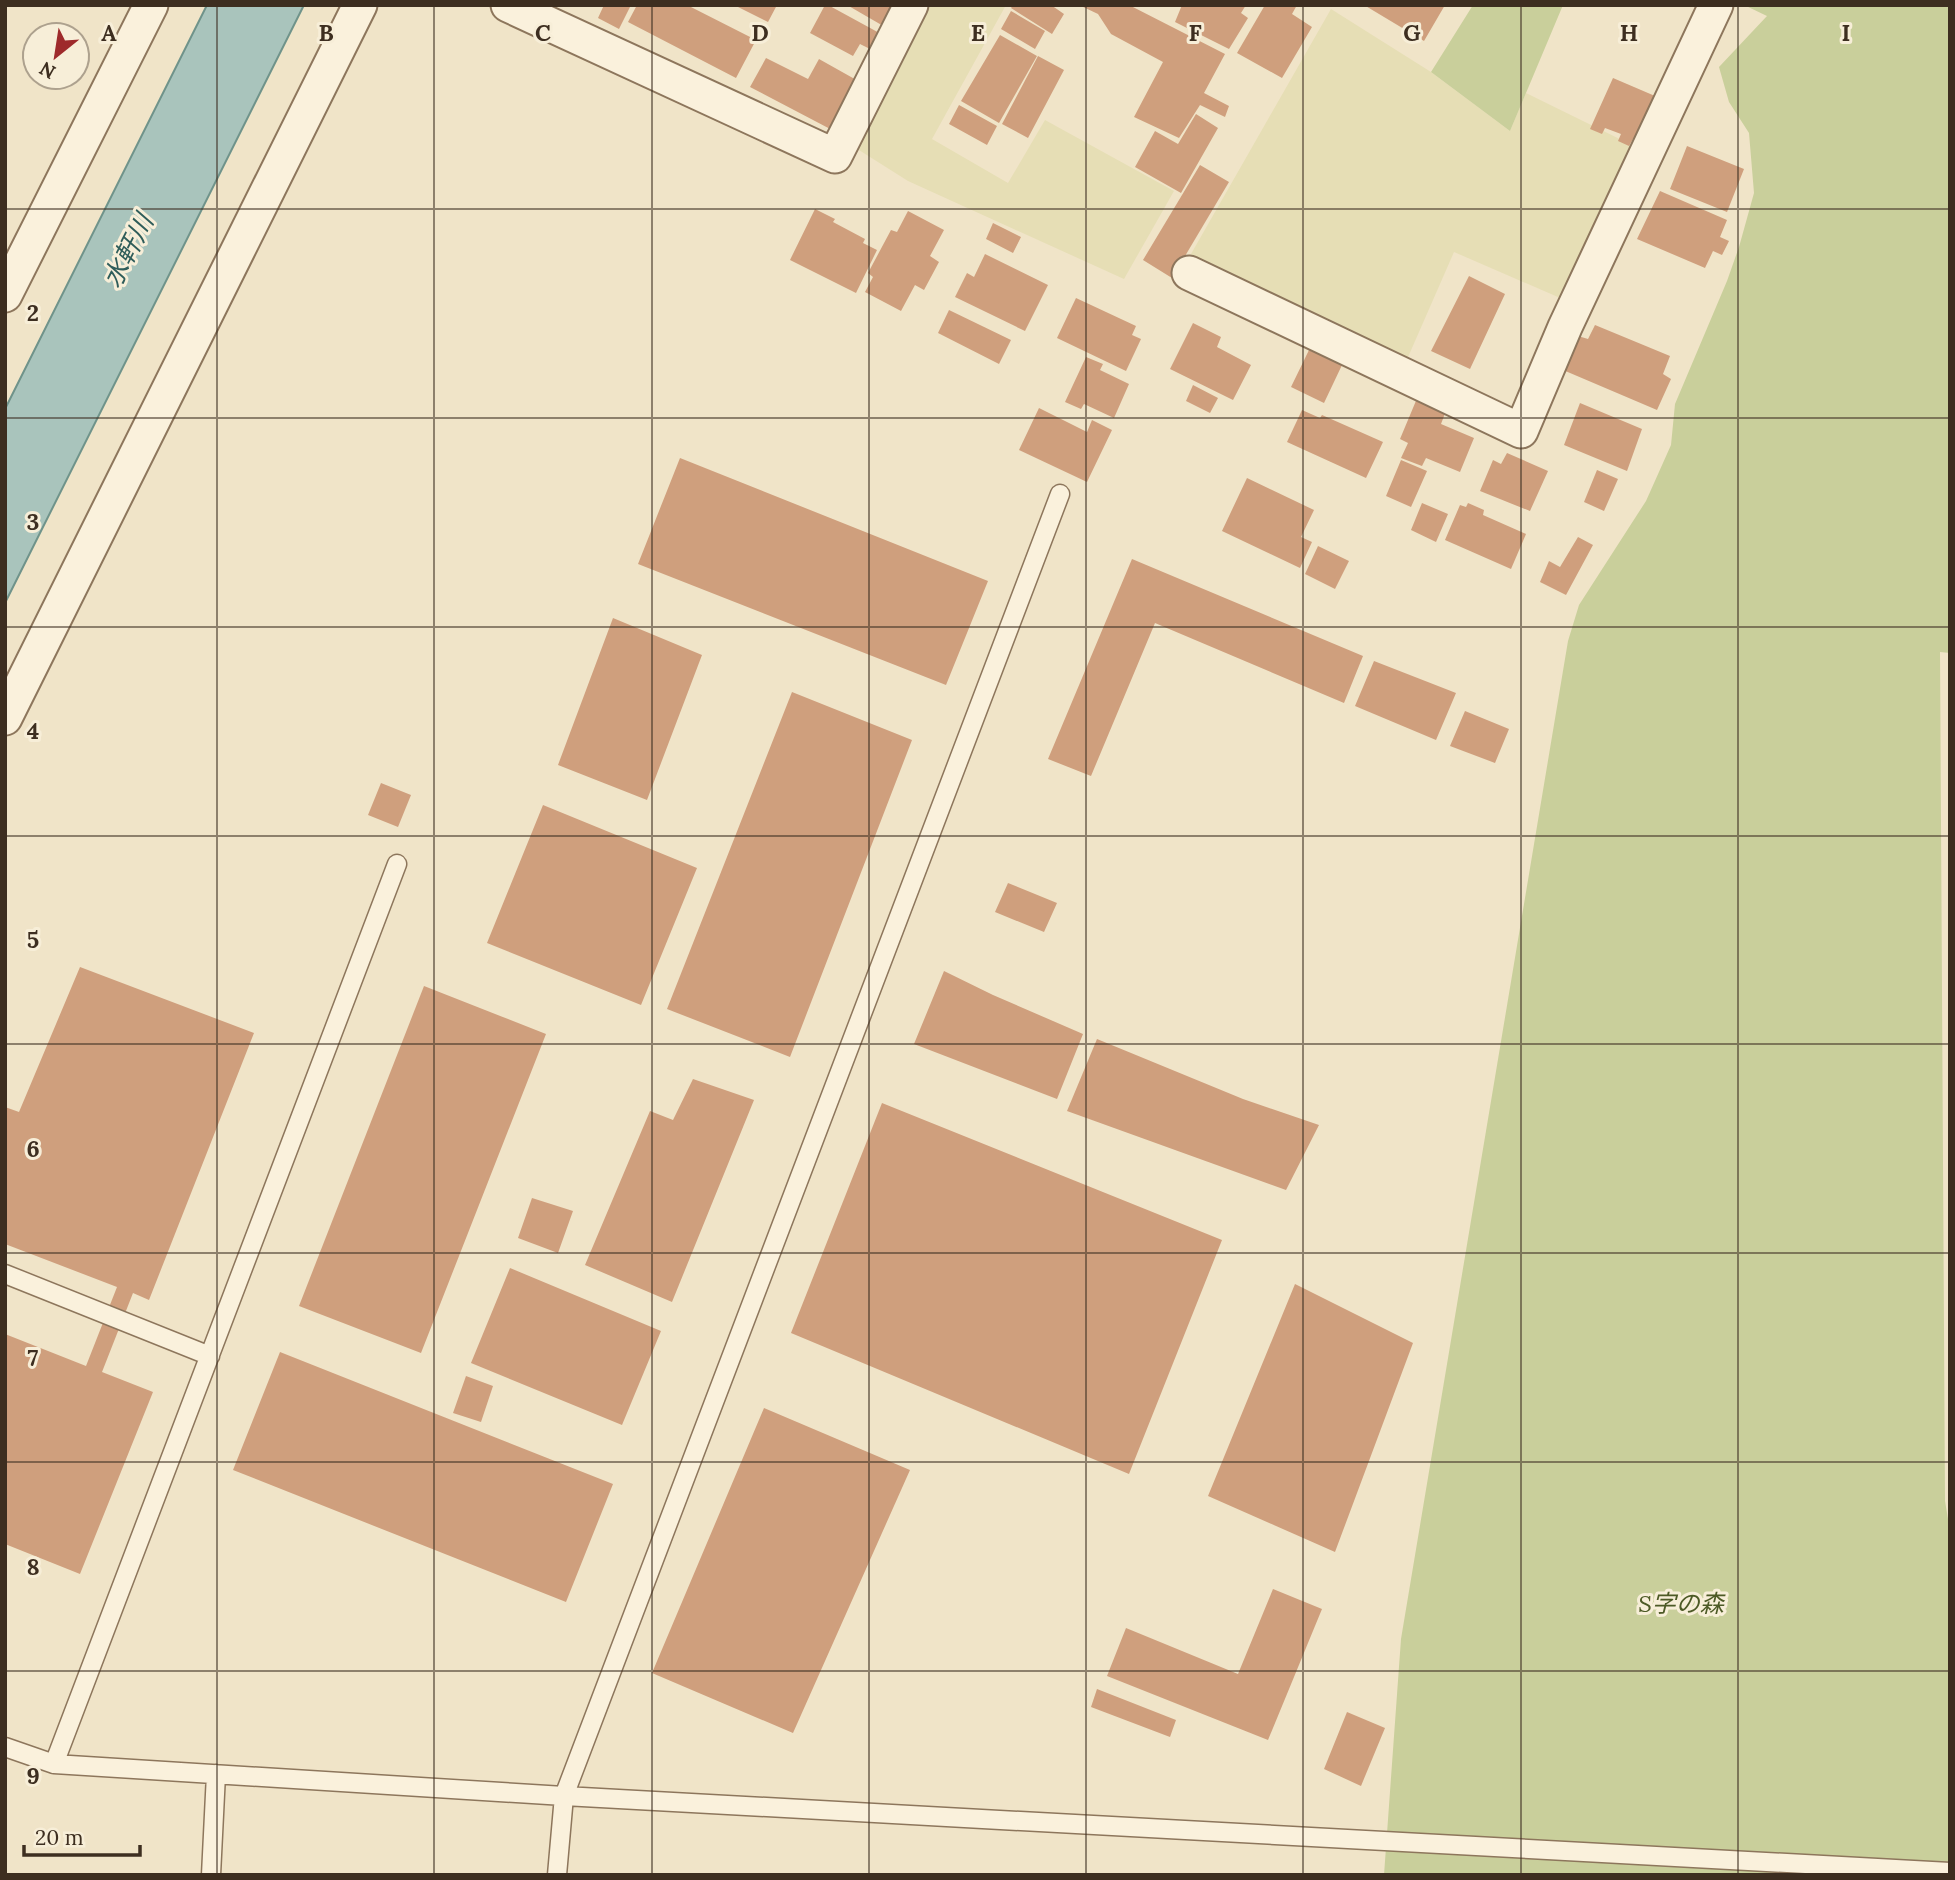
<svg xmlns="http://www.w3.org/2000/svg" width="1955" height="1880" font-family="Lora,'Noto Sans JP',serif">
  <style>
    .farmland { fill: #e6deb5 }
    .green { fill: #c9cf9b }
    .water { fill: #a9c4bc; stroke: #6f938a; stroke-width: 2 }
    .building { fill: #cf9f7d }
    .lines { fill: none; stroke-linecap: round; stroke-linejoin: round }
    .service-casing { stroke: #8d765c; stroke-width: 21 }
    .minor-casing { stroke: #8d765c; stroke-width: 37 }
    .service { stroke: #faf1dc; stroke-width: 18 }
    .minor { stroke: #faf1dc; stroke-width: 33 }
    .grid { fill: none; stroke: #3d2e20; stroke-width: 2; stroke-opacity: 0.55 }
    .labels { text-anchor: middle; stroke-width: 6; stroke-linejoin: round; paint-order: stroke }
    .park-label { font-size: 24px; font-style: italic; fill: #4d5a26; stroke: #f7eed8 }
    .water-label { font-size: 26px; font-style: italic; fill: #2f5d5a; stroke: #f7eed8 }
    .grid-label { font-size: 23px; text-anchor: middle; font-weight: bold; fill: #3d2e20; stroke: #f7eed8; stroke-width: 6; stroke-linejoin: round; paint-order: stroke }
  </style>
  <rect width="100%" height="100%" fill="#f0e4c8"/>
  <!-- farmland -->
  <path class="farmland" d="M917,5h89l-74,134 76,44 37,-63 129,71 -50,88 -216,-98 -57,-36z
    M1331,9l100,63 79,59 16,-38 116,57 -68,154 -120,-52 -49,112 -218,-103z"/>
  <!-- green -->
  <path class="green" d="M1473,5h90l-53,126 -79,-59z
    M1744,5h206v648l-10,-1 5,849 5,30v344h-566l17,-236 167,-998 11,-36 67,-104 25,-56 4,-41 52,-123 12,-34 15,-54 -5,-60 -20,-31 -10,-35 48,-51z"/>
  <!-- water -->
  <path class="water" d="M207,5h97l-299,598v-194z"/>
  <!-- building -->
  <path class="building" d="M604,5h27l-12,24 -21,-11z
    M637,5h50l69,35 -20,38 -108,-56z
    M734,5h43l-9,17z
    M825,5h3l55,30 -9,16 -14,-7 -7,12 -43,-23z
    M847,5h51l-13,22z
    M1013,5h38l13,9 -12,20 -41,-26z
    M1079,5h50l96,49 -21,39 25,13 -4,11 -25,-12 -21,33 -45,-21 29,-55 -52,-28 -13,-20z
    M1182,5h64l-5,8 7,5 -19,31 -54,-27z
    M1265,5h32l-5,9 20,13 -30,51 -45,-25z
    M1364,5h81l-21,36z
    M1011,11l34,20 -10,18 -34,-20z
    M1000,35l37,21 -38,67 -38,-22z
    M1038,56l26,14 -36,68 -26,-14z
    M766,58l42,21 11,-20 41,23 -26,49 -84,-44z
    M1613,78l56,24 -21,44 -15,-7 -4,7 -11,-5 3,-7 -16,-6 -3,6 -12,-5z
    M959,105l38,21 -10,19 -38,-21z
    M1196,114l22,14 -37,65 -46,-26 20,-36 23,13z
    M1687,146l57,23 -17,43 -57,-23z
    M1200,165l29,17 -57,96 -29,-18z
    M1660,191l67,29 -7,17 9,4 -7,14 -9,-4 -8,17 -68,-29z
    M815,209l20,10 -2,3 32,17 -2,4 14,7 -21,43 -66,-33z
    M908,211l36,19 -14,26 9,6 -15,28 -9,-5 -14,26 -36,-19 8,-15 -5,-4 23,-43 6,2z
    M993,223l28,14 -8,16 -27,-14z
    M985,254l63,31 -23,46 -70,-34 12,-24 7,4z
    M1469,276l36,18 -35,75 -39,-18z
    M1076,298l60,28 -4,9 9,4 -15,32 -69,-33z
    M949,310l62,30 -12,24 -61,-31z
    M1193,323l28,14 -4,10 34,18 -18,35 -63,-31z
    M1595,325l75,31 -7,18 8,5 -14,31 -94,-40 15,-34 10,3z
    M1309,350l33,15 -18,38 -33,-16z
    M1086,357l17,7 -3,6 29,14 -15,34 -30,-14 -3,5 -16,-7z
    M1193,385l25,13 -8,15 -24,-12z
    M1418,396l29,12 -6,16 33,14 -14,34 -34,-14 -4,8 -21,-8 7,-15 -8,-4z
    M1580,403l62,26 -15,42 -63,-26z
    M1039,408l48,24 5,-12 20,10 -25,52 -68,-32z
    M1302,410l18,8 2,-3 61,27 -17,36 -79,-36z
    M1507,453l41,18 -18,40 -50,-20 13,-31 8,4z
    M680,458l308,123 -42,104 -308,-121z
    M1401,460l26,11 -16,36 -25,-11z
    M1597,470l21,9 -14,32 -20,-9z
    M1247,478l67,32 -13,27 11,5 -12,26 -78,-37z
    M1422,503l26,11 -12,28 -25,-12z
    M1468,503l16,7 -1,5 43,19 -15,35 -66,-29 15,-35 6,2z
    M1578,537l15,8 -27,50 -26,-13 9,-21 11,6z
    M1318,546l31,15 -14,28 -30,-15z
    M1132,559l231,97 -19,47 -189,-80 -64,153 -43,-17z
    M613,618l89,37 -55,145 -89,-35z
    M1374,661l82,32 -20,47 -81,-34z
    M792,692l120,48 -122,317 -123,-48z
    M1465,711l44,18 -14,34 -45,-17z
    M381,783l30,12 -13,32 -30,-12z
    M543,805l154,63 -56,137 -154,-62z
    M1008,883l49,20 -13,29 -49,-20z
    M80,967l174,66 -105,267 -16,-7 -31,79 51,20 -73,182 -75,-30v-210l81,32 31,-79 -112,-43v-137l14,5z
    M944,971l49,24 90,39 -26,65 -143,-55z
    M424,986l122,48 -125,319 -122,-47z
    M1097,1039l146,60 76,26 -33,65 -219,-79z
    M693,1079l61,21 -82,202 -87,-37 65,-154 23,9z
    M882,1103l340,137 -93,234 -338,-141z
    M532,1198l41,13 -15,42 -40,-15z
    M510,1268l151,63 -39,94 -151,-62z
    M1295,1284l118,59 -78,209 -127,-56z
    M280,1352l333,132 -47,118 -333,-132z
    M466,1376l27,10 -12,36 -28,-9z
    M764,1408l146,62 -117,263 -141,-60z
    M1273,1589l49,20 -54,131 -161,-64 19,-48 112,46z
    M1097,1689l79,31 -6,17 -79,-30z
    M1347,1712l38,16 -24,58 -37,-17z"/>
  <g class="lines">
    <defs>
      <path id="service" d="M5,1274l205,82
        M5,1747l49,17 510,32 1386,76
        M54,1764l343,-900
        M211,1875l5,-101
        M557,1875l7,-79 496,-1302"/>
      <path id="minor" d="M508,5l327,151 76,-151
        M1189,273l332,158 44,-104 151,-322
        M5,295l146,-290
        M5,718l355,-713"/>
    </defs>
    <!-- service casing -->
    <use href="#service" class="service-casing"/>
    <!-- minor casing -->
    <use href="#minor" class="minor-casing"/>
    <!-- service -->
    <use href="#service" class="service"/>
    <!-- minor -->
    <use href="#minor" class="minor"/>
  </g>
  <!-- grid -->
  <path class="grid" d="M217,5v1870M434,5v1870M652,5v1870M869,5v1870M1086,5v1870M1303,5v1870M1521,5v1870M1738,5v1870M5,209h1945M5,418h1945M5,627h1945M5,836h1945M5,1044h1945M5,1253h1945M5,1462h1945M5,1671h1945"/>
  <g class="labels">
    <!-- park labels -->
    <g class="park-label">
      <text x="1681" y="1612">S字の森</text>
    </g>
    <!-- water labels -->
    <g class="water-label">
      <text transform="translate(128 251) rotate(-63)" y="9">水軒川</text>
    </g>
  </g>
  <g class="grid-label">
    <text x="109" y="41">A</text>
    <text x="326" y="41">B</text>
    <text x="543" y="41">C</text>
    <text x="760" y="41">D</text>
    <text x="978" y="41">E</text>
    <text x="1195" y="41">F</text>
    <text x="1412" y="41">G</text>
    <text x="1629" y="41">H</text>
    <text x="1846" y="41">I</text>
    <text x="33" y="321">2</text>
    <text x="33" y="530">3</text>
    <text x="33" y="739">4</text>
    <text x="33" y="948">5</text>
    <text x="33" y="1157">6</text>
    <text x="33" y="1366">7</text>
    <text x="33" y="1575">8</text>
    <text x="33" y="1784">9</text>
  </g>
  <!-- border -->
  <rect width="1955" height="1880" fill="none" stroke="#3d2e20" stroke-width="14"/>
  <!-- north arrow -->
  <g transform="translate(56 56) rotate(210)"><circle r="33" fill="#f7eed8" stroke="#ada18e" stroke-width="2"/>
  <path d="M0-5L12 26L0 18L-12 26Z" fill="#9e2a2b"/>
  <text y="-10" font-size="19" font-weight="bold" text-anchor="middle" fill="#3d2e20">N</text>
  </g>
  <!-- scale -->
  <path d="M24 1845v10h116v-10" fill="none" stroke="#3d2e20" stroke-width="3.5"/>
  <text x="35" y="1845" font-size="21" fill="#3d2e20" stroke="#f7eed8" stroke-width="5" paint-order="stroke">20 m</text>
</svg>
